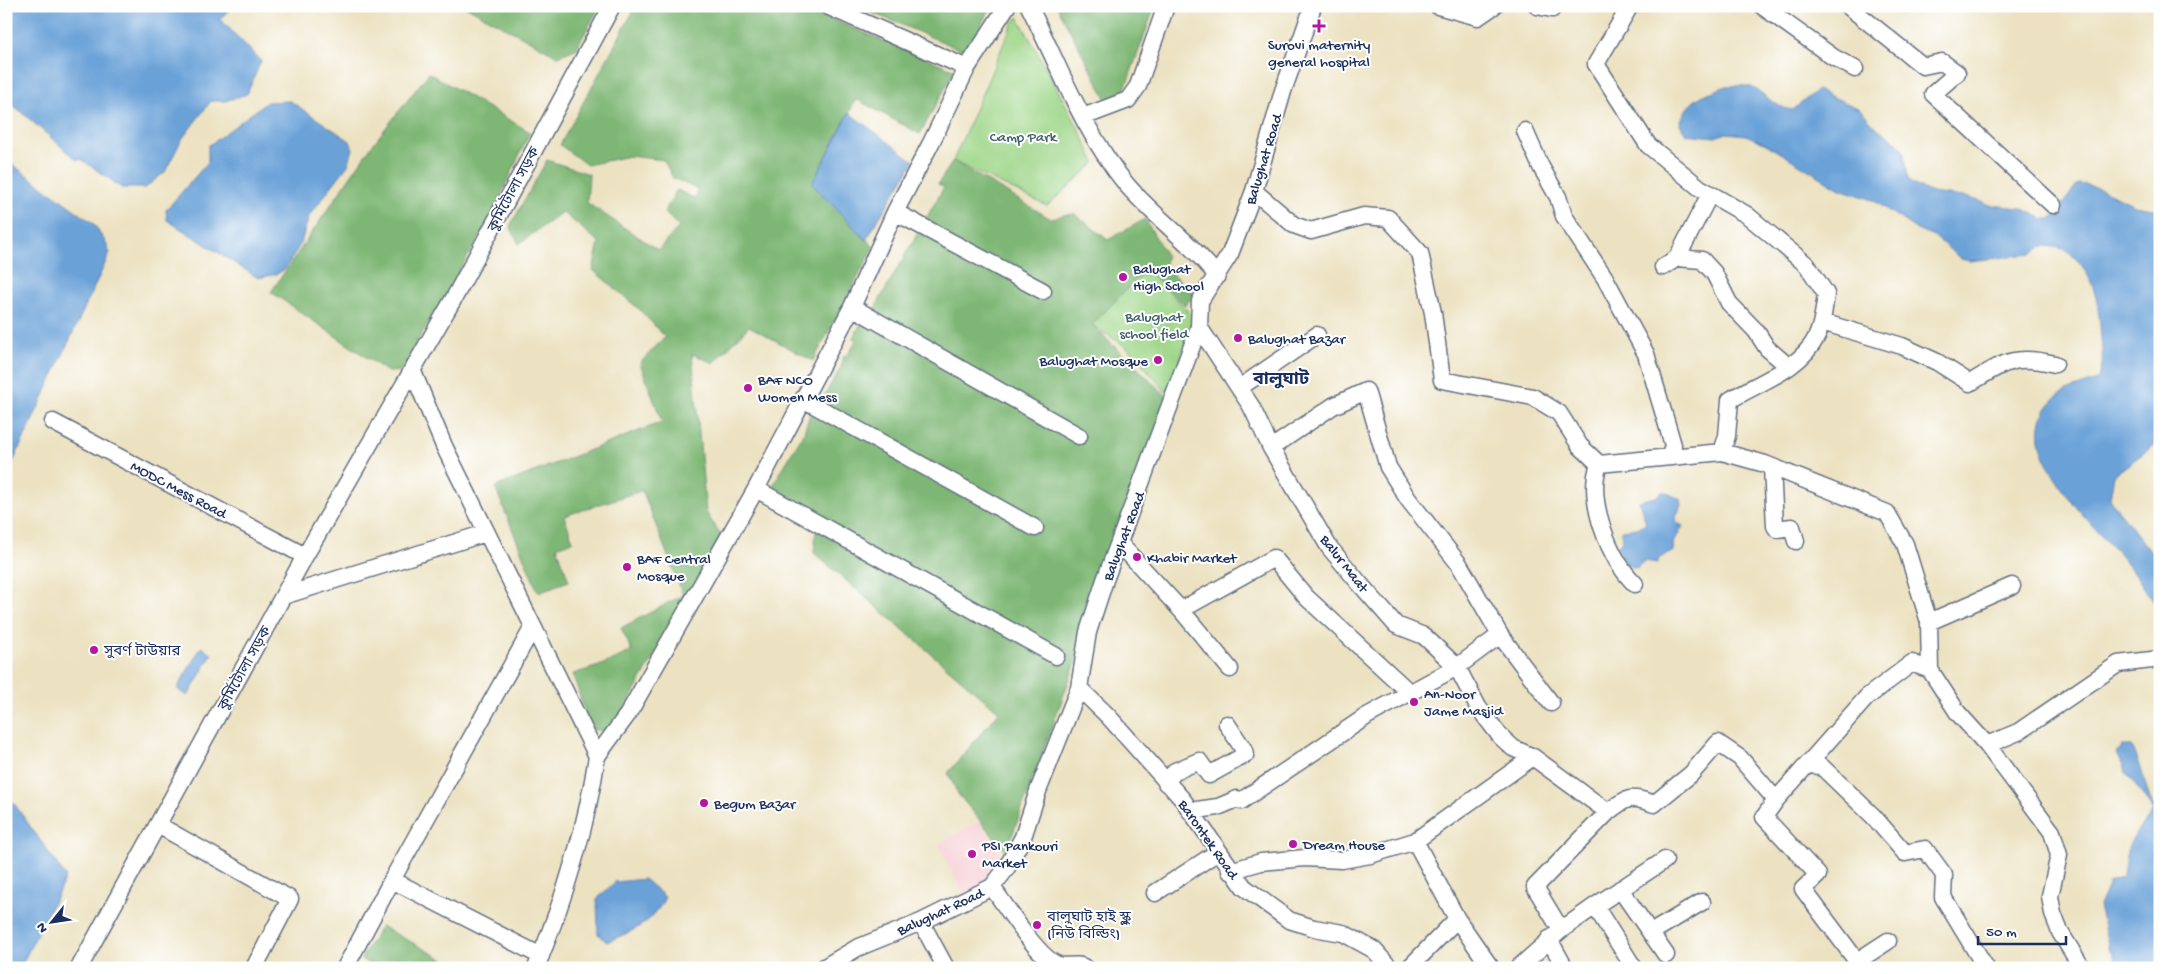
<svg xmlns="http://www.w3.org/2000/svg" width="2166" height="974" font-family="'Gochi Hand','Noto Sans Bengali',sans-serif">
  <style>
    .built { fill: #f6cfd5 }
    .green { fill: #9ed688; stroke: #5c8273 }
    .forest { fill: #7eb774; stroke: #4c7369 }
    .water { fill: #6aa2d8; stroke: #42689b }
    .lines { fill: none; stroke-linecap: round; stroke-linejoin: round }
    .minor-casing { stroke: #646e81; stroke-width: 19 }
    .minor { stroke: #fff; stroke-width: 16 }
    .poi-dot { fill: #b5179e; stroke: #fff; stroke-width: 2 }
    .labels { text-anchor: middle; stroke-width: 4; stroke-linejoin: round; paint-order: stroke }
    .poi-label { font-size: 15px; fill: #1b2f5e; stroke: #fff; text-anchor: start }
    .park-label { font-size: 15px; fill: #42616b; stroke: #fff }
    .street-label { font-size: 15px; fill: #1b2f5e; stroke: #fff }
    .quarter-label { font-size: 18px; font-weight: bold; fill: #1b2f5e; stroke: #fff }
  </style>
  <rect width="100%" height="100%" fill="#fff"/>
  <filter id="ink" filterUnits="userSpaceOnUse"><feTurbulence type="fractalNoise" baseFrequency=".02" numOctaves="2"/><feDisplacementMap in="SourceGraphic" scale="10" xChannelSelector="R" yChannelSelector="G"/><feConvolveMatrix kernelMatrix="1 2 1 2 8 2 1 2 1" color-interpolation-filters="sRGB"/></filter>
  <filter id="wash" filterUnits="userSpaceOnUse"><feTurbulence type="fractalNoise" baseFrequency=".0096" numOctaves="4" result="noise"/><feDisplacementMap in="SourceGraphic" scale="20" xChannelSelector="R" yChannelSelector="G"/><feGaussianBlur stdDeviation="1.12" result="paint"/><feColorMatrix in="noise" values="0 0 0 0 0 0 0 0 0 0 0 0 0 0 0 0 0 1.4 0 .05"/><feComposite in="paint" operator="in"/></filter>
  <g filter="url(#wash)">
    <rect width="100%" height="100%" fill="#ece2c1"/>
    <!-- built -->
    <path class="built" d="M980,821l26,42 -28,28 -16,1 -24,-48z"/>
    <!-- green -->
    <path class="green" d="M1018,17l60,110 17,36 -48,43 -94,-45 60,-139z
      M1146,268l48,49 -12,38 -15,38 -39,-45 -36,-23z"/>
    <!-- forest -->
    <path class="forest" d="M465,6h135l-24,43 -18,7z
      M636,6h163l156,64 -35,64 -64,-35 -44,85 62,63 -61,114 -64,-35 -35,37 -22,-9 14,158 15,24 -109,196 -22,-3 -17,-55 26,-8 33,-15 -11,-23 62,-33 -40,-103 -3,-1 -76,25 9,25 -16,6 12,34 -31,11 -43,-105 167,-65 -22,-59 25,-26 -25,-27 -47,-40 6,-28 -37,-30 -43,32 -9,-18 37,-66 42,14 -2,29 71,47 21,-23 -15,-15 13,-22 19,9 1,-10 -24,-11 -9,-18 -35,-4 -42,9 -27,-20z
      M856,6h135l-24,46z
      M1057,6h98l-34,94h-14z
      M429,73l101,59 -41,89 -75,126 -10,24 -16,1 -117,-80 99,-144z
      M953,161l98,58 12,-4 12,-1 33,26 37,-21 21,36 -1,12 30,28 -10,10 -39,-36 -54,56 80,76 -166,451 -48,-58 -10,-21 51,-61 -185,-159 3,-37 -46,-27 33,-57 6,-18 3,1 28,-48 3,-12 3,1 9,-15 -3,-3 10,-18 4,2 77,-135 -6,-3z
      M381,926l79,42h-84l-15,-9z"/>
    <!-- water -->
    <path class="water" d="M6,6h227l-13,13 41,42 -14,33 -22,7h-14l-29,38 -17,33 -20,16h-23l-41,-29 -4,1 -71,-61z
      M1726,86c7,0 18,-1 25,1 15,6 21,20 42,23l24,-20 43,19 17,19 21,15 7,10 3,26 4,5 20,9 38,5 21,7 30,3 23,11h7l27,-35c30,1 55,29 82,24v233l-46,34 -4,24 50,65v39l-6,-1c-11,-15 -21,-32 -34,-47 -29,-32 -119,-114 -62,-159 10,-8 27,-11 39,-16 8,-15 5,-25 4,-41 -2,-32 -5,-67 -34,-88 -5,-4 -16,-4 -23,-5l-12,8 -62,7 -9,-2 -25,-21 -19,-8 -44,-30 -33,-11 -74,-45 -20,-9 -19,-2 -12,4 -29,-3 -6,-10c8,-27 23,-28 46,-38z
      M290,101l60,40 3,8 -5,16 -39,51 -8,27 -16,26 -8,5 -19,4 -91,-58 -1,-10 42,-48v-16l59,-44z
      M849,113l65,48 -48,79 -54,-56z
      M6,160l87,63 12,18 5,12 -104,224z
      M1663,491l17,8 1,6 -6,15 2,3 6,3 -10,17 1,8 -16,8v4l-14,-2 -7,7 -10,-3 -10,-19 5,-5 -1,-11 16,-2 9,-5 -7,-22 17,-4z
      M201,647l11,7 -24,42 -11,-7z
      M2122,746h9c12,19 13,40 22,60l7,1v161h-40l-11,-20 -10,-42 10,-23 14,-6c4,-39 8,-37 31,-66l-29,-40 -8,-18z
      M6,792l60,85 -46,91h-14z
      M644,879l21,18c-12,27 -33,34 -58,45l-9,-8 -1,-35 18,-17z"/>
  </g>
  <g filter="url(#ink)">
    <g class="lines">
      <defs>
        <path id="minor" d="M827,6l140,62
          M1029,6c30,60 54,125 97,178 28,33 65,58 91,92
          M1438,6l40,11 16,-11
          M1537,6l15,3 2,-3
          M1630,6l-34,58 52,81 52,43 47,27 60,50 19,29c-2,14 -3,29 -9,42 -16,33 -58,46 -87,64l-3,36 -5,16
          M1762,6l71,51 22,12
          M1848,6l75,60 19,-4 15,11 -24,21 120,111
          M1083,117l45,-17 10,-14 28,-80
          M1525,131l16,36 17,30 6,19 41,62 41,76 27,91 -3,11
          M1254,191l40,34 17,6 53,-15 24,2 32,35 13,60 9,67 91,17 26,16 21,33 19,18
          M895,212l148,79
          M1677,258l33,-64
          M1663,267l14,-9 25,2 12,13 15,30 27,28 11,17 22,19
          M852,307l227,129
          M1822,322l80,24 35,16 33,21c35,-21 44,-29 85,-19
          M1199,327l52,79 20,42 58,99 31,37 36,41 28,11 33,31 21,40 22,29 13,12 20,9 75,55c19,-15 23,-17 46,-8l37,-30 27,-31 22,15 36,42 -12,17 54,58 -15,14 59,79
          M413,372l31,74 153,310c-10,70 -34,146 -61,212
          M1239,388l78,-53
          M803,399l232,129
          M53,422l252,134
          M1599,464l123,-12 43,12 122,49 18,31 24,78 1,48 28,43 29,32 31,-13 100,-68 42,-5
          M1599,464c-13,36 10,94 36,120
          M1772,467l3,59 2,3 15,-2 4,14
          M756,489l300,167
          M1120,544l61,66 93,-52 32,39 104,96
          M283,596l203,-63
          M1181,610l49,59
          M1929,622l83,-36
          M533,627l-141,253 149,76
          M1500,635l51,68
          M1079,688l29,28 75,84 61,87 45,33 25,8 29,5 31,17 16,18
          M1987,745l65,87 7,23 -9,41 3,18 7,18 22,36
          M597,756l31,-42 128,-225 96,-182 43,-95 36,-69 36,-75 40,-62
          M1808,765l13,1 52,50 32,37 20,-4 19,26 -1,22 43,71
          M1166,783l9,-12 24,-10 10,14 36,-20 -1,-5 -17,-26
          M1776,800l91,-103 45,-34 18,7
          M1190,811l28,-4 19,-8 4,2 126,-85 90,-49 43,-32 -41,-71 -51,-65 -20,-32 -22,-76 -33,15 -62,42
          M158,825l132,74 -36,69
          M1230,871l31,-9 44,-4 37,2 28,-5 45,-14
          M992,887c14,19 44,68 64,77 9,5 21,-2 29,4
          M1620,889l46,66
          M1155,893l63,-41
          M1595,906l70,-46
          M1457,919l-42,-78 118,-84
          M921,922l25,46
          M1561,930l-26,-43 73,-75
          M1652,932l50,-30
          M1549,939l16,29
          M1859,960l29,-19
          M79,968l226,-412 149,-258 158,-292
          M345,968l47,-88
          M823,968l34,-20 64,-26 71,-35 14,-18 17,-32 15,-46 41,-103 9,-56 17,-52 94,-253 1,-26 30,-47 24,-63 29,-100 30,-85
          M1409,968l48,-49 34,49
          M1518,968l43,-38 34,-24 39,62"/>
      </defs>
      <!-- minor casing -->
      <use href="#minor" class="minor-casing"/>
      <!-- minor -->
      <use href="#minor" class="minor"/>
    </g>
  </g>
  <!-- markers -->
  <g class="poi-dot">
    <path d="M1316.5 18.5h5v5h5v5h-5v5h-5v-5h-5v-5h5z"/>
    <circle cx="1123" cy="277" r="5"/>
    <circle cx="1238" cy="338" r="5"/>
    <circle cx="1158" cy="360" r="5"/>
    <circle cx="748" cy="388" r="5"/>
    <circle cx="1137" cy="557" r="5"/>
    <circle cx="627" cy="567" r="5"/>
    <circle cx="94" cy="650" r="5"/>
    <circle cx="1414" cy="702" r="5"/>
    <circle cx="704" cy="803" r="5"/>
    <circle cx="1293" cy="844" r="5"/>
    <circle cx="972" cy="854" r="5"/>
    <circle cx="1037" cy="925" r="5"/>
  </g>
  <g class="labels">
    <!-- poi labels -->
    <g class="poi-label">
      <text x="1319" y="49" text-anchor="middle">Surovi maternity<tspan x="1319" dy="17">general hospital</tspan></text>
      <text x="1133" y="273">Balughat<tspan x="1133" dy="17">High School</tspan></text>
      <text x="1248" y="343">Balughat Bazar</text>
      <text x="1148" y="365" text-anchor="end">Balughat Mosque</text>
      <text x="758" y="384">BAF NCO<tspan x="758" dy="17">Women Mess</tspan></text>
      <text x="1147" y="562">Khabir Market</text>
      <text x="637" y="563">BAF Central<tspan x="637" dy="17">Mosque</tspan></text>
      <text x="104" y="655">সুবর্ণ টাউয়ার</text>
      <text x="1424" y="698">An-Noor<tspan x="1424" dy="17">Jame Masjid</tspan></text>
      <text x="714" y="808">Begum Bazar</text>
      <text x="1303" y="849">Dream House</text>
      <text x="982" y="850">PSI Pankouri<tspan x="982" dy="17">Market</tspan></text>
      <text x="1047" y="921">বালুঘাট হাই স্কুল<tspan x="1047" dy="17">(নিউ বিল্ডিং)</tspan></text>
    </g>
    <!-- park labels -->
    <g class="park-label">
      <text x="1023" y="141">Camp Park</text>
      <text x="1154" y="321">Balughat<tspan x="1154" dy="17">school field</tspan></text>
    </g>
    <!-- street labels -->
    <g class="street-label">
      <text transform="translate(1263 159) rotate(-73)" y="5">Balughat Road</text>
      <text transform="translate(513 189) rotate(-62)" y="5">কুর্মিটোলা সড়ক</text>
      <text transform="translate(179 489) rotate(28)" y="5">MODC Mess Road</text>
      <text transform="translate(1123 536) rotate(-69)" y="5">Balughat Road</text>
      <text transform="translate(1345 563) rotate(52)" y="5">Balur Maat</text>
      <text transform="translate(244 668) rotate(-61)" y="5">কুর্মিটোলা সড়ক</text>
      <text transform="translate(1209 839) rotate(55)" y="5">Barontek Road</text>
      <text transform="translate(940 911) rotate(-25)" y="5">Balughat Road</text>
    </g>
    <!-- quarter labels -->
    <g class="quarter-label">
      <text x="1281" y="384">বালুঘাট</text>
    </g>
  </g>
  <!-- margin -->
  <rect width="2166" height="974" fill="none" stroke="#fff" stroke-width="25"/>
  <!-- north arrow -->
  <g transform="translate(52 922) rotate(240)" stroke="#ffffff" stroke-width="4" paint-order="stroke">
  <path d="M0-4L9 19L0 12L-9 19Z" fill="#1b2f5e"/>
  <text y="-8" font-size="14" font-weight="bold" text-anchor="middle" fill="#1b2f5e">N</text>
  </g>
  <!-- scale -->
  <path d="M1978 936v8h88v-8" fill="none" stroke="#1b2f5e" stroke-width="2.5"/>
  <text x="1986" y="936" font-size="15" fill="#1b2f5e" stroke="#ffffff" stroke-width="4" paint-order="stroke">50 m</text>
</svg>
